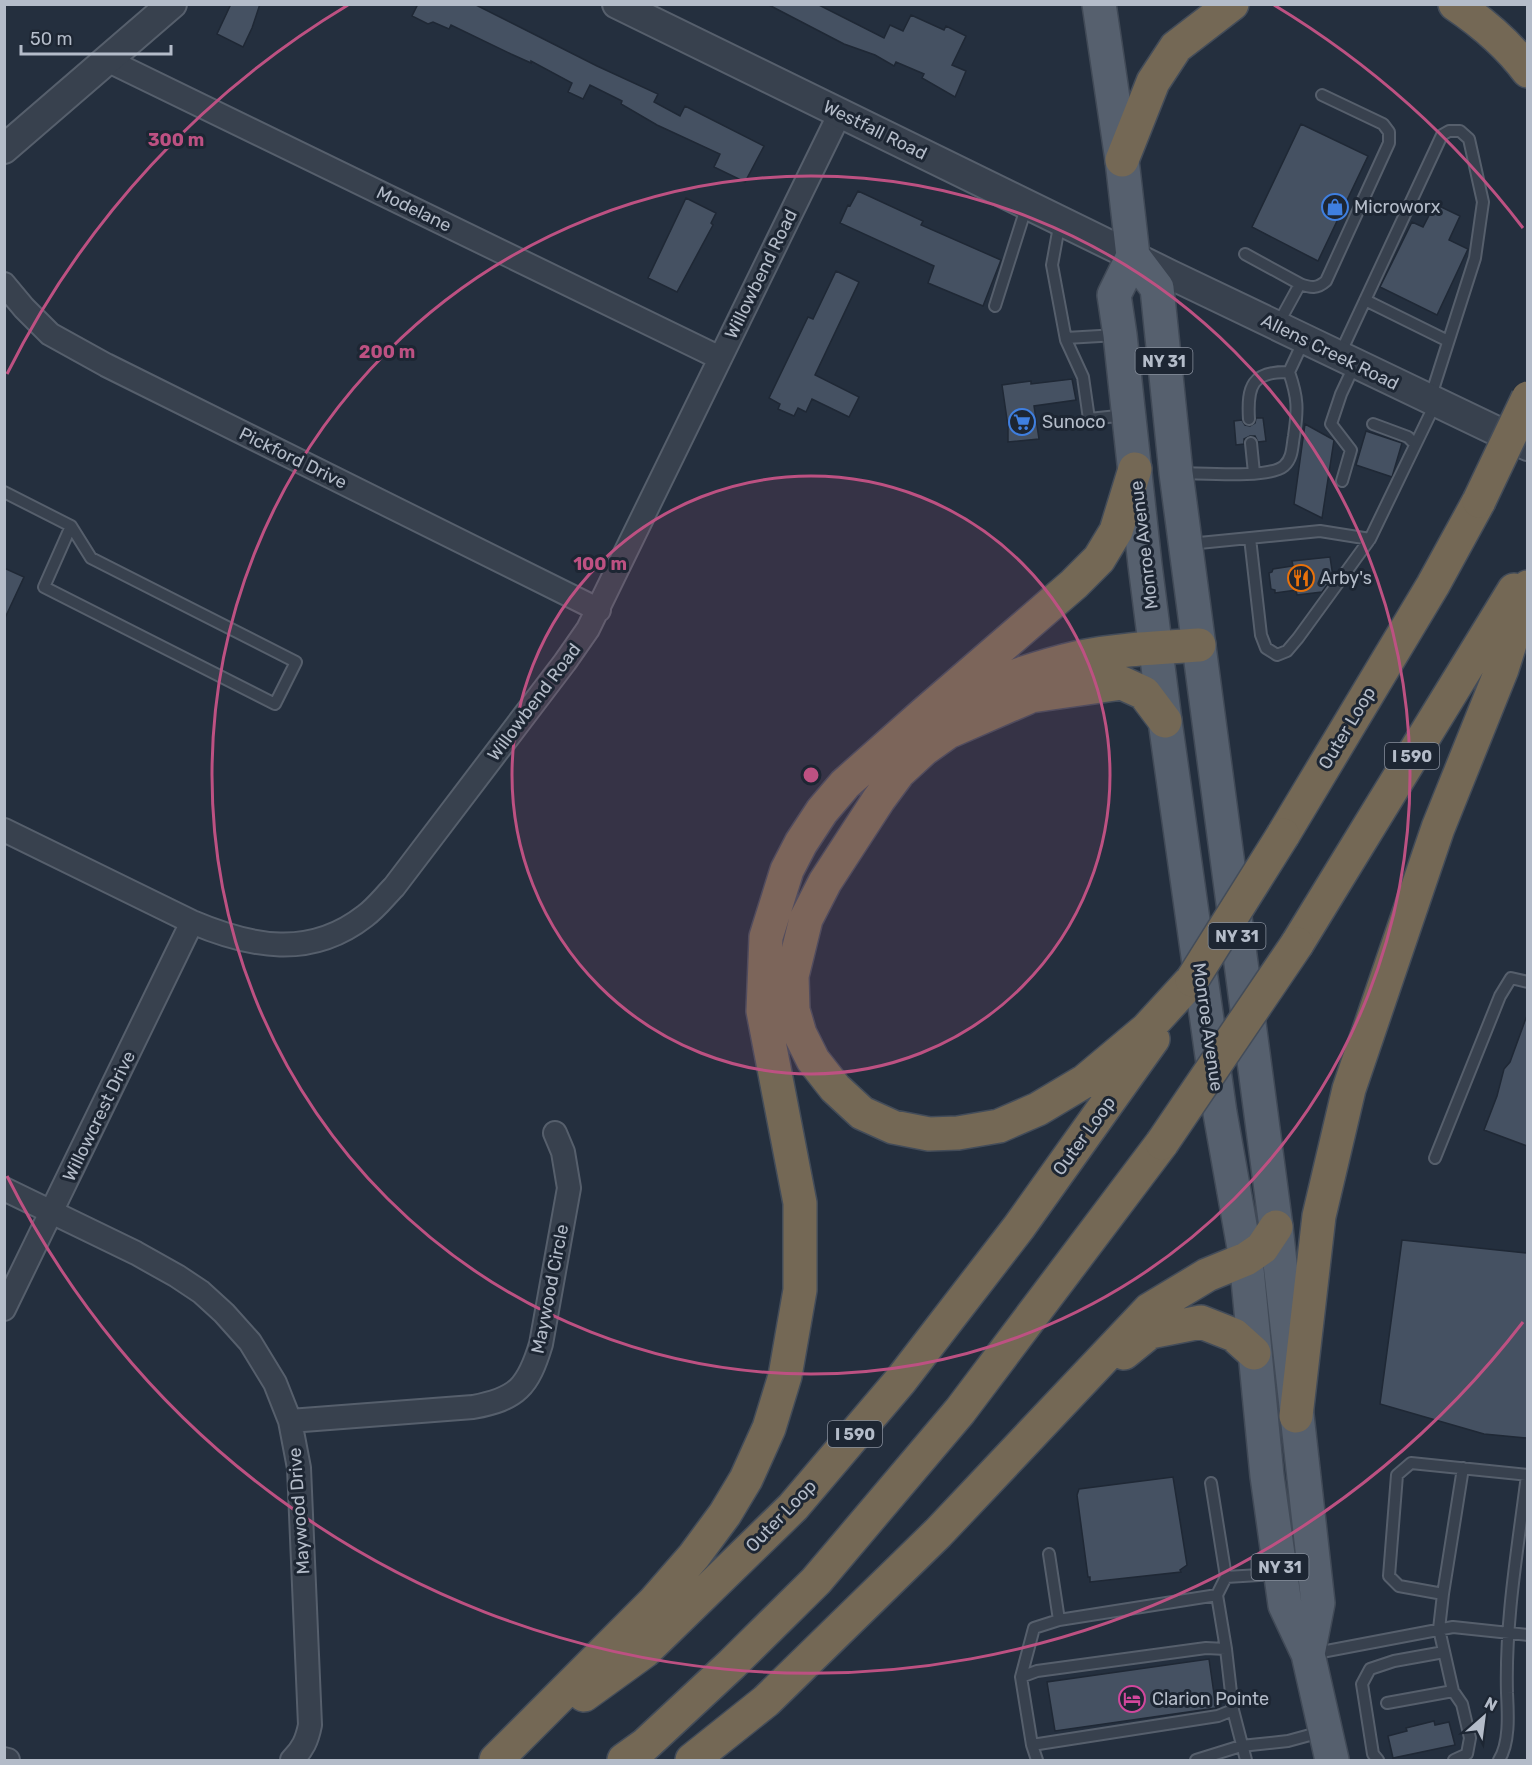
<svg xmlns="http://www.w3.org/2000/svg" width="1532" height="1765" font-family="Rubik,sans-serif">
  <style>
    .building { fill: #455162; stroke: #1f2835; stroke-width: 1.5 }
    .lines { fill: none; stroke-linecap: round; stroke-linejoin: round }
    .service-casing { stroke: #565f6c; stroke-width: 14 }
    .minor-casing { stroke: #565f6c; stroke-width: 26 }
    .tertiary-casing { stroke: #565f6c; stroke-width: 32 }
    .primary-casing { stroke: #414a57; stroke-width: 36 }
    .motorway-casing { stroke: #434c59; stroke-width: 36 }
    .service { stroke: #38414e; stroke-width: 10 }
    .minor { stroke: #38414e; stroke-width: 22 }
    .tertiary { stroke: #38414e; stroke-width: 28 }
    .primary { stroke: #56606e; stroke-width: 33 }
    .motorway { stroke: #746855; stroke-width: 33 }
    .motorway-bridge-casing { stroke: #434c59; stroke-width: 36; stroke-linecap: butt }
    .motorway-bridge { stroke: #746855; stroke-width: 33 }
    .ring { fill: none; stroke: #bd5182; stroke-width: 3 }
    .labels { text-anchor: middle; stroke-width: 6; stroke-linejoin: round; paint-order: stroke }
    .shield { fill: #1d2633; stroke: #878f9c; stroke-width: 1.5 }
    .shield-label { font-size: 16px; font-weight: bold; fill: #b4bcc9 }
    .street-label { font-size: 18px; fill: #b4bcc9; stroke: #1d2633 }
    .poi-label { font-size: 18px; fill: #b4bcc9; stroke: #1d2633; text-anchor: start }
    .centre { fill: #bd5182; stroke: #1d2633; stroke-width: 3 }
    .ring-label { font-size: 18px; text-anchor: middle; font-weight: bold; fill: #bd5182; stroke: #1d2633; stroke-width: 6; stroke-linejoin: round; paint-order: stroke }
  </style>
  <rect width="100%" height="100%" fill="#242f3e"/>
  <!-- building -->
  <path class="building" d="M231,4h29l-8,24 -9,19 -26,-13z
    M418,4h56l123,62 61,28 -4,8 26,14 5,-10 79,40 -19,36 -31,-15 6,-13 -63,-29 -36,-21 1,-3 -32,-16 -7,14 -15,-7 4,-9 -41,-22v2l-20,-9 -60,-29 -2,4 -16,-7 -5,2 -16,-8z
    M767,4h50l67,34 6,-13 13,6 8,-16 33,15 2,-4 20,10 -14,29 14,6 -11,26 -33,-19 2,-4 -28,-12 -2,4 -19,-11 -31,-11z
    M1301,124l67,32 -50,105 -66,-34z
    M858,191l65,30 -2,4 80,35 -18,46 -55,-23 6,-17 -94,-43 8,-18 2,1z
    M686,198l30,15 -5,10 2,2 -36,67 -29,-14z
    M1435,204l25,12 -11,24 19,9 -31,66 -57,-28 32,-65 11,5z
    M836,271l23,11 -44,93 44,22 -10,20 -37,-18 -6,13 -8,-4 -4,8 -16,-7 2,-5 -11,-6 39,-81 5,2z
    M1072,379l4,21 -42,6 5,33 -31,3v-16l-6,-41 29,-4v3z
    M1256,418h7l3,23 -8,1 -3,-6h-5l-6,3v5l-8,1 -2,-24 8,-1 3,5 5,1 5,-3z
    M1305,424l29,16 -12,78 -28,-14z
    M1366,431l36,12 -10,34 -36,-12z
    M1330,557l3,20 -11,15 -25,3 -1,-5 -21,3v-3l-4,-1 -2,-16 3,-1 1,-3 20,-3 -1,-5z
    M4,568l20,9 -20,43z
    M1526,1018l1,1v127l-43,-16 13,-34 7,-27 6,-7z
    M1402,1240l125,13v185l-43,-4 -104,-30z
    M1173,1477l14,88 -7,5 1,2 -91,10v-5h-2l-11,-82 2,-6z
    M1209,1659l7,49 -161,23 -8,-49z
    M1434,1721l1,4 14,-3 6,23 -62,13 -5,-22 19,-5 -1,-3z"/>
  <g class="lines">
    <defs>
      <path id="service" d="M1060,221l-8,44 14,75 17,37 6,42 38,-4
        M1245,254l55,30
        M1365,300l83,41
        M995,306l32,-101
        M1277,326l23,-42c11,4 17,5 26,-3l63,-138v-11l-6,-8 -61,-29
        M1066,338l51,-3
        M1340,354l102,-219 7,-4h11l9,8 14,63 -8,56 -45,141
        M1249,419c-2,-33 3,-48 40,-47
        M1373,424l35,13 7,7
        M1251,443l3,30
        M1179,473c22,0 90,6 105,-7 9,-8 8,-20 10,-30 4,-27 4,-38 -5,-64l15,-32
        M1342,481l9,-31 -20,-26 10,-30 14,-30
        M4,492l67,34 20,32 205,104 -21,42 -231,-117 27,-61
        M1250,538l11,97 5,13 11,7 10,-4 11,-13 72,-99
        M1189,544l131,-13 50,8 66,-137
        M1435,1158l65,-162 11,-18 17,4
        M1211,1483l15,94 51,-3
        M1049,1554l10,66 158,-25 9,-18
        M1443,1594l-44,-8 -10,-10 8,-101 14,-12 117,12
        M1217,1595l9,54
        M1311,1654l142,-27 75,8
        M1021,1677l16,-6 169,-23 20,1 7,61 -15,6 -186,29
        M1387,1703l66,-12
        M1233,1710l13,50
        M1037,1760l-5,-15 -11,-68 13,-49 25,-8
        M1196,1760l45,-14 47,-5 33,-9
        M1378,1760l-5,-6 -11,-70 8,-15 24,-8 50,-9
        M1454,1760l13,-6 3,-16 -8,-34 -9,-13 -14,-62 4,-35 20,-126
        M1499,1760c11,-17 9,-47 8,-67 -2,-73 11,-146 20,-218"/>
      <path id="minor" d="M107,60l613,298
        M4,284l20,24 26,26 56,31 493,245
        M4,830l188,92c59,25 118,37 173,-6 11,-8 20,-20 29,-29l171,-225 23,-33 252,-516
        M4,1189l132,64 41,23 24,16 23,21 26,29 25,41 15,38 9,47 11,257c-3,15 -7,24 -18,35
        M4,1309l188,-387
        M290,1421l183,-14c44,-8 55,-20 68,-63l28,-156 -6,-36 -8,-19
        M4,1759l4,1"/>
      <path id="tertiary" d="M617,4l552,270 359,172
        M4,149l168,-145"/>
      <path id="primary" d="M1099,4l23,156 11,96 24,32 19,185 100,754 42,376 -10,51
        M1133,256l-19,39 6,40 25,230 20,156 55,392 26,146 21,217 18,129 23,49 24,106"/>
      <path id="motorway" d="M1455,4c28,19 53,40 73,67
        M1122,160l31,-78 23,-35 56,-43
        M954,700c41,-18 82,-33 126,-43 39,-8 79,-9 119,-12
        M1165,721l-21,-28 -22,-10 -91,13 -83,36 -24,17 -25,23 -20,27 -54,83 -19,37 -14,57 1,34 7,24 13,26 22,28 27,25 31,14 36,7 29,-1 41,-7 39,-17 47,-28 62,-52 45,-49
        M1283,835l150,-250 46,-84
        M1297,944l217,-354
        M1124,1353l26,-21 51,-10 33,13 20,18
        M1296,1416l23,-200 30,-127 89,-261 64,-159 26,-82
        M584,1695l61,-44 148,-144 108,-127 118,-153 134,-188
        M496,1760l157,-157 41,-47 31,-42 21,-35 23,-51 16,-52 15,-86v-87l-37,-192 3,-74 21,-67 14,-27 21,-32 23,-27 80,-71 149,-129 25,-25 17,-28 19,-62
        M624,1760l21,-15 87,-81 84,-83 144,-170 202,-268
        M692,1760l74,-59 172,-168 211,-223 58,-35 39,-16 16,-11 14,-21"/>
    </defs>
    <!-- service casing -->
    <use href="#service" class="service-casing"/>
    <!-- minor casing -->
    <use href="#minor" class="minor-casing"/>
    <!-- tertiary casing -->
    <use href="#tertiary" class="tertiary-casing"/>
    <!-- primary casing -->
    <use href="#primary" class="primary-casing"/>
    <!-- motorway casing -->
    <use href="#motorway" class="motorway-casing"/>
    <!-- service -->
    <use href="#service" class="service"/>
    <!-- minor -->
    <use href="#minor" class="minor"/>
    <!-- tertiary -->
    <use href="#tertiary" class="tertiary"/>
    <!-- primary -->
    <use href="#primary" class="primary"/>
    <!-- motorway -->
    <use href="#motorway" class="motorway"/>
    <defs>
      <path id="motorway-bridge" d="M1479,501l49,-103
        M1192,980l91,-145
        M1162,1143l135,-199"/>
    </defs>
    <!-- motorway-bridge casing -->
    <use href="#motorway-bridge" class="motorway-bridge-casing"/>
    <!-- motorway-bridge -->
    <use href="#motorway-bridge" class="motorway-bridge"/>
  </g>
  <!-- distance rings -->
  <circle cx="811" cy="775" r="299" fill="#bd5182" fill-opacity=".12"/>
  <g class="ring">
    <circle cx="811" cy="775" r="299"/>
    <circle cx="811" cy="775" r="599"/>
    <path d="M1523 1322A898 898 0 0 1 7 1176M7 374A898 898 0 0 1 348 5M1274 5A898 898 0 0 1 1523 228"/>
  </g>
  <!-- icons -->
  <defs>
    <symbol id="shop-ring" viewBox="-11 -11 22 22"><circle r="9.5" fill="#1d2633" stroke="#3f7fe0" stroke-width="1.5"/><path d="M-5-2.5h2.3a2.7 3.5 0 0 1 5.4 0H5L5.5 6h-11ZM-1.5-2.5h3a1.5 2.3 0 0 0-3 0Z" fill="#3f7fe0"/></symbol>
    <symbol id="supermarket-ring" viewBox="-11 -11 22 22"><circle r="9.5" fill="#1d2633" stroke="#3f7fe0" stroke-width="1.5"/><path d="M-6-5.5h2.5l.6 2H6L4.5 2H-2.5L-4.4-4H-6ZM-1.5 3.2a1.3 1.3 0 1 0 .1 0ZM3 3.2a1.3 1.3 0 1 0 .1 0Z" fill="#3f7fe0"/></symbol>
    <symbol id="restaurant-ring" viewBox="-11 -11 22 22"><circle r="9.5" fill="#1d2633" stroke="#e8710a" stroke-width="1.5"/><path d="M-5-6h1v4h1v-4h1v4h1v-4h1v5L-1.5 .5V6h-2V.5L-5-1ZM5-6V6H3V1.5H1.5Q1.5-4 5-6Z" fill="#e8710a"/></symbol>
    <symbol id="hotel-ring" viewBox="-11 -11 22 22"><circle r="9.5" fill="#1d2633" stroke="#d1479c" stroke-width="1.5"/><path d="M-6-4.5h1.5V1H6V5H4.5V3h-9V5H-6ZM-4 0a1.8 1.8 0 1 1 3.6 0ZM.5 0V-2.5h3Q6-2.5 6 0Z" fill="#d1479c"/></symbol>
  </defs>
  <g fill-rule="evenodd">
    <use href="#shop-ring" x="1320" y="192" width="30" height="30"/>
    <use href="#supermarket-ring" x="1007" y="407" width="30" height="30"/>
    <use href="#restaurant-ring" x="1286" y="563" width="30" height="30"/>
    <use href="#hotel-ring" x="1117" y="1684" width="30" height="30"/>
  </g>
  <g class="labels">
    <!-- shield labels -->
    <g class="shield">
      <rect x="1135.5" y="348" width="57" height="26" rx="4.5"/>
      <rect x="1385" y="743" width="54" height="26" rx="4.5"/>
      <rect x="1208.5" y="923" width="57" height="26" rx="4.5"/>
      <rect x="828" y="1421" width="54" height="26" rx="4.5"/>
      <rect x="1251.5" y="1554" width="57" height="26" rx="4.5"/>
    </g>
    <g class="shield-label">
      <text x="1164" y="367">NY 31</text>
      <text x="1412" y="762">I 590</text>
      <text x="1237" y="942">NY 31</text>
      <text x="855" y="1440">I 590</text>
      <text x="1280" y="1573">NY 31</text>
    </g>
    <!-- street labels -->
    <g class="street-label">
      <text transform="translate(875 130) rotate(26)" y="6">Westfall Road</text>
      <text transform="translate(414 209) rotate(26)" y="6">Modelane</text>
      <text transform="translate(761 274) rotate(-64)" y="6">Willowbend Road</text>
      <text transform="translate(1330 352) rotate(26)" y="6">Allens Creek Road</text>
      <text transform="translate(293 458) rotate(26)" y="6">Pickford Drive</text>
      <text transform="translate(1144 545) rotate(-97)" y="6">Monroe Avenue</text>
      <text transform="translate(534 702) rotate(-53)" y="6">Willowbend Road</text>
      <text transform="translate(1347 728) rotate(-59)" y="6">Outer Loop</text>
      <text transform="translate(1208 1027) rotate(82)" y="6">Monroe Avenue</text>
      <text transform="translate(99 1116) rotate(-64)" y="6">Willowcrest Drive</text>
      <text transform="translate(1084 1136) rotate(-54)" y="6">Outer Loop</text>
      <text transform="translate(550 1289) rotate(-79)" y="6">Maywood Circle</text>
      <text transform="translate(299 1511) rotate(-94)" y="6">Maywood Drive</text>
      <text transform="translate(781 1516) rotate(-46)" y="6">Outer Loop</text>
    </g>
    <!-- poi labels -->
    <g class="poi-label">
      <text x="1354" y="213">Microworx</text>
      <text x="1042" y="428">Sunoco</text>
      <text x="1320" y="584">Arby's</text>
      <text x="1152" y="1705">Clarion Pointe</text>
    </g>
  </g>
  <circle cx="811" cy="775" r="9" class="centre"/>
  <g class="ring-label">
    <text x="176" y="146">300 m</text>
    <text x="387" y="358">200 m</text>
    <text x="600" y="570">100 m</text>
  </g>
  <!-- border -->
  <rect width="1532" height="1765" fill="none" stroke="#b4bcc9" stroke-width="12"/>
  <!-- north arrow -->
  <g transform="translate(1484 1717) rotate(28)" stroke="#1d2633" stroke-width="4.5" paint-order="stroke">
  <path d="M0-4.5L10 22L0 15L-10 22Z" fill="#b4bcc9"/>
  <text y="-9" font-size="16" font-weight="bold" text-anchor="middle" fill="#b4bcc9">N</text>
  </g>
  <!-- scale -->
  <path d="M21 45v9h150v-9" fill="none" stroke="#b4bcc9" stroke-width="3"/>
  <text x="30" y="45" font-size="18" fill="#b4bcc9" stroke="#1d2633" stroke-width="4.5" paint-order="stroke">50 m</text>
</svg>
